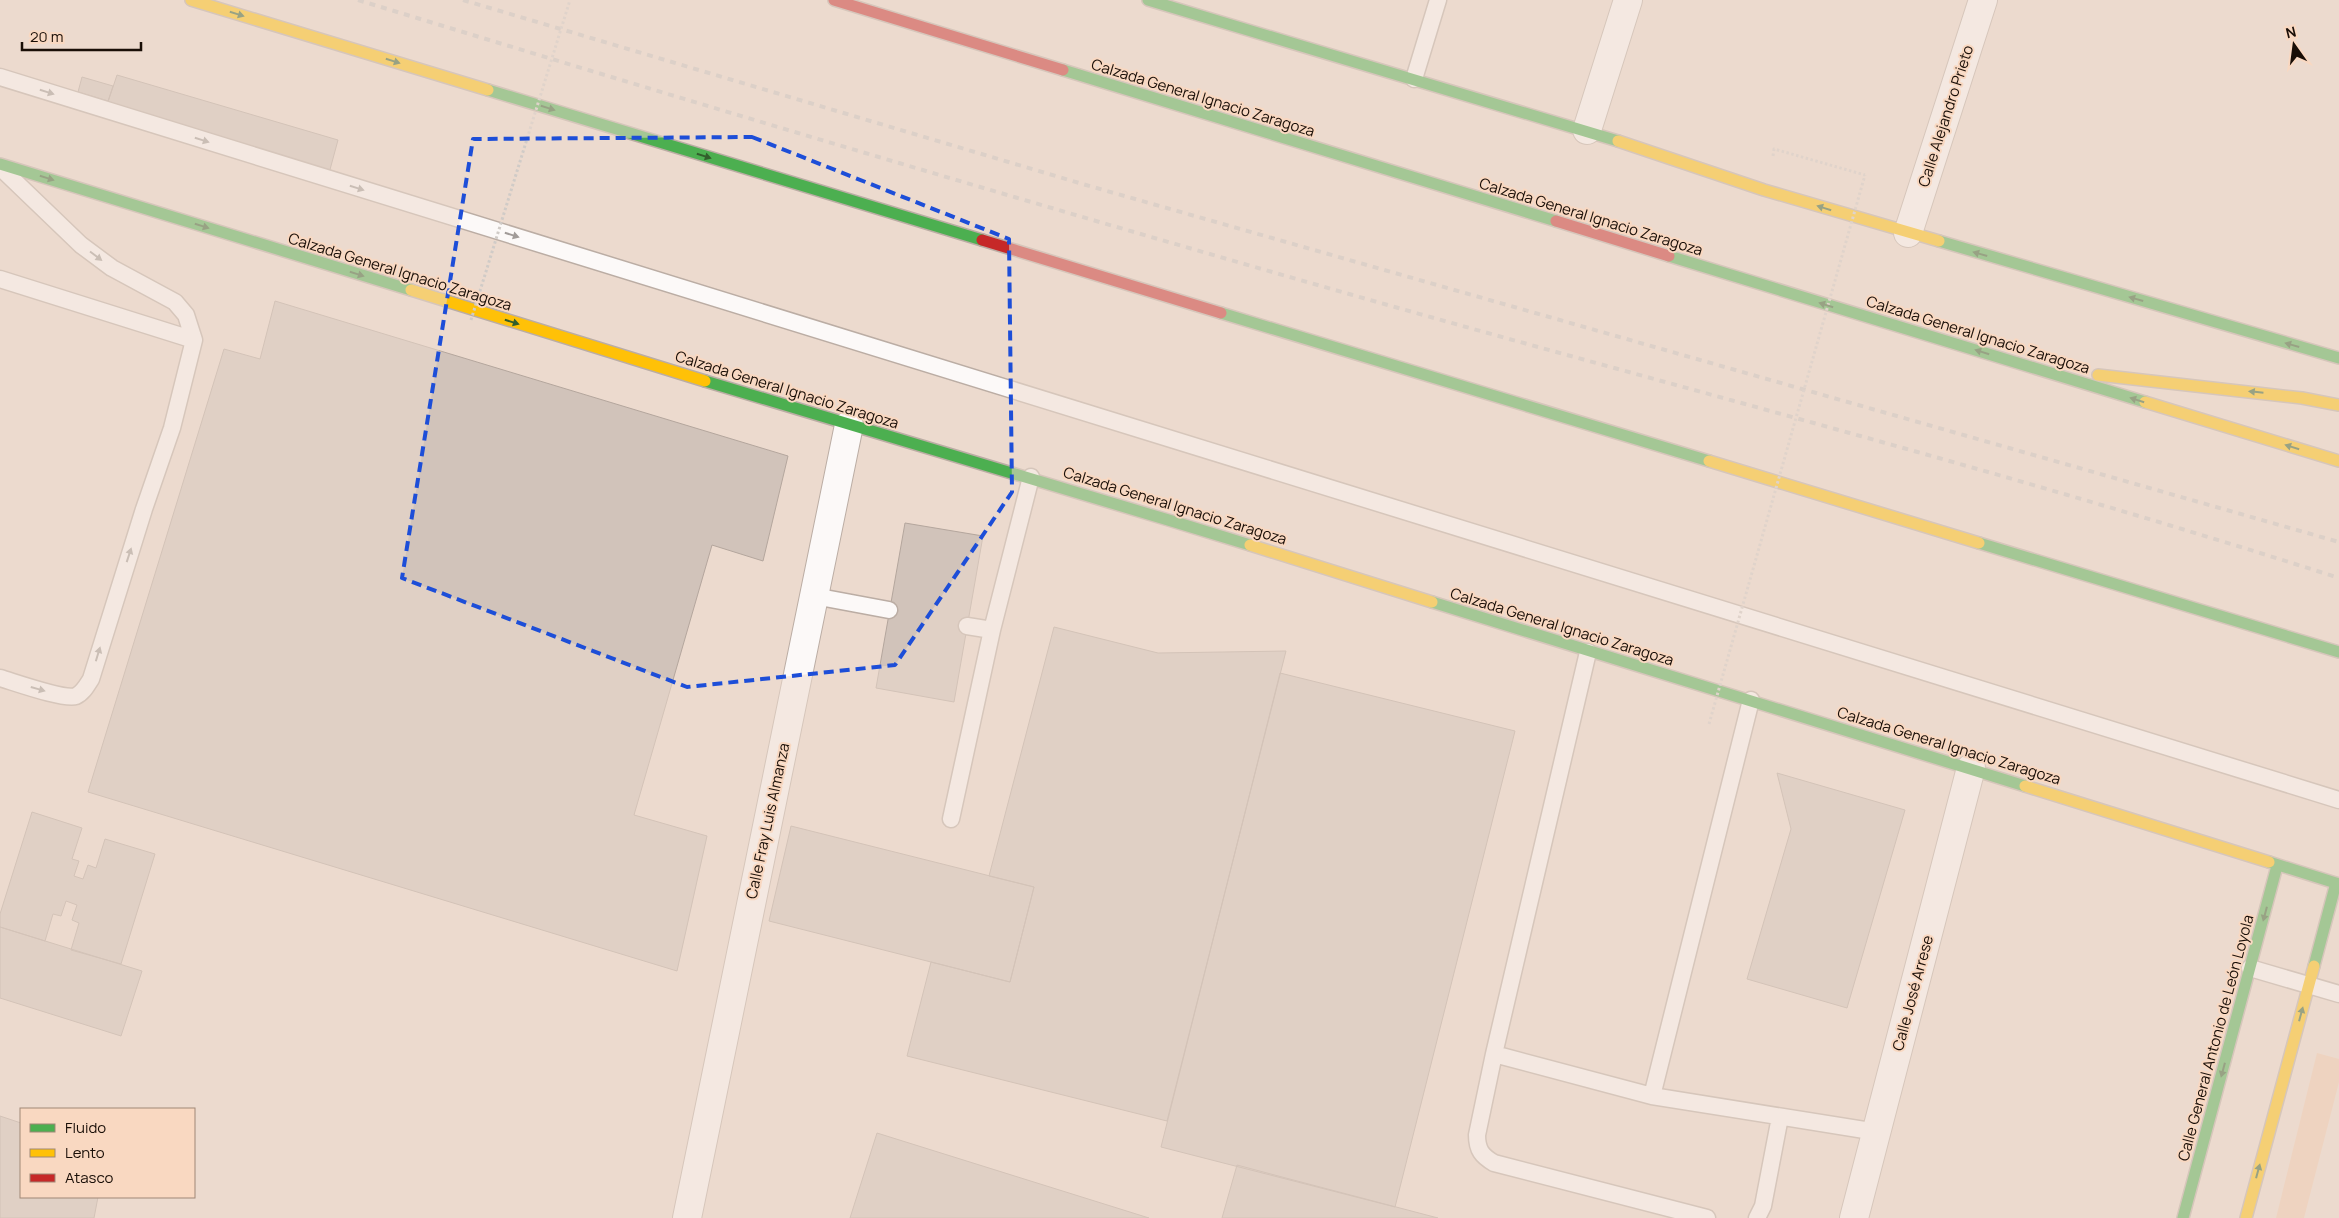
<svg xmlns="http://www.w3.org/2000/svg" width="2339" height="1218" font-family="Manrope,sans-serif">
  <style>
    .green { fill: #f0cab0 }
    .building { fill: #d1c3ba; stroke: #b4a69d }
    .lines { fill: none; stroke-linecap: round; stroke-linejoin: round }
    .lane-casing { stroke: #bbada4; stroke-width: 19 }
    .street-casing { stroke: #bbada4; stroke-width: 30 }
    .fast-casing { stroke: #bbada4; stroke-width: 14 }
    .slow-casing { stroke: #bbada4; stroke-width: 14 }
    .jam-casing { stroke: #bbada4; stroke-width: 14 }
    .path { stroke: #d0cbc7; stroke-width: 3; stroke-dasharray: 2.5 2.5; stroke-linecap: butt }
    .lane { stroke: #fcf9f8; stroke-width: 16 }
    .street { stroke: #fcf9f8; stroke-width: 28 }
    .fast { stroke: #4caf50; stroke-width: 11 }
    .slow { stroke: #ffc107; stroke-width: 11 }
    .jam { stroke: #c62828; stroke-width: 11 }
    .rail { stroke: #c8c3c0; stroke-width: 4; stroke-dasharray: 6 6; stroke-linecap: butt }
    .path-bridge { stroke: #d0cbc7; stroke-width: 3; stroke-dasharray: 2.5 2.5; stroke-linecap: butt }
    .oneway { fill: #325e2c }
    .oneway2 { fill: #a19b98 }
    .marked { fill: none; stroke: #1d4ed8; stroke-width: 4; stroke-dasharray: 10 6; stroke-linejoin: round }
    .labels { text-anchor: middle; stroke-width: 4; stroke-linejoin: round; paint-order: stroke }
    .street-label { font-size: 15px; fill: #190e07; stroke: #f9d8c1 }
  </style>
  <rect width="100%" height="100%" fill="#ecdace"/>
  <!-- green -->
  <path class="green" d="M2317,1053l22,6v23l-35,136h-28z"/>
  <!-- building -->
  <path class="building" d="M117,75l221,65 -10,37 -223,-66z
    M82,77l31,9 -5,15 -30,-9z
    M275,301l513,155 -25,105 -51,-16 -78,270 73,21 -30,135 -589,-179 136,-443 36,10z
    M905,523l78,13 -29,166 -78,-14z
    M1054,627l104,26 128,-2 -119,470 -260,-65 24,-94 79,20 24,-95 -45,-11z
    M1280,673l235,58 -120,476 -234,-60z
    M1777,773l128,37 -58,198 -100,-29 44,-150z
    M32,812l50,16 -10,31 7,2 -5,15 9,3 5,-14 8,3 9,-29 50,15 -34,110 -50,-14 8,-27 -7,-3 5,-15 -11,-4 -5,15 -8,-2 -8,27 -45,-14v-13z
    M791,826l243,61 -24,95 -241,-61z
    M0,927l142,44 -21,65 -121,-38z
    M0,1116l21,7v74h77l-4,21h-94z
    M877,1133l272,85h-299z
    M1237,1165l45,12 156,41h-216z"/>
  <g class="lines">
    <defs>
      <path id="lane" d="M0,77l2339,723
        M1414,79l24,-79
        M2,169l79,76 31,23 63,34 11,13 8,25
        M0,279l194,61 -22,88 -28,81 -53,170c-4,6 -8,14 -15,17 -12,4 -62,-14 -76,-18
        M814,596l75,14
        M967,626l25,4 39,-153
        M1588,652l-94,402 -17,81c0,15 5,21 17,28l213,55
        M951,819l41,-189
        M2250,968l89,26
        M1494,1054l158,42 225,36
        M1652,1096l99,-396
        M1757,1218l6,-12 17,-89"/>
      <path id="street" d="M1587,130l41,-130
        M1908,233l75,-233
        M687,1218l162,-793
        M1854,1218l117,-450"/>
      <path id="fast" d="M1148,0l470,141
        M1063,70l493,151
        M488,90l494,150
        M0,164l411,126
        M1939,241l400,117
        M1669,256l476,146
        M1221,313l488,148
        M705,381c182,56 364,108 545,164
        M1979,543l360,109
        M1432,602l593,184
        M2269,862l70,22
        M2314,966l22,-83
        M2183,1218l94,-352"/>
      <path id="slow" d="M191,0l297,90
        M1618,141l146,49 175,51
        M411,290l294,91
        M2098,375l204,23 37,7
        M2145,402l194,59
        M1709,461l270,82
        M1250,545l182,57
        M2025,786l244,76
        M2246,1218l68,-252"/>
      <path id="jam" d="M834,0l229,70
        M1556,221l113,35
        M982,240l239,73"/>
    </defs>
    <!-- lane casing -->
    <use href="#lane" class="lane-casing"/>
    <!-- street casing -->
    <use href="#street" class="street-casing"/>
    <!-- fast casing -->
    <use href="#fast" class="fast-casing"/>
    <!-- slow casing -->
    <use href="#slow" class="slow-casing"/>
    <!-- jam casing -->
    <use href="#jam" class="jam-casing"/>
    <!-- path -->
    <path class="path" d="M1773,156l1,-7 91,26"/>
    <!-- lane -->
    <use href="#lane" class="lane"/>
    <!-- street -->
    <use href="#street" class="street"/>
    <!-- fast -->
    <use href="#fast" class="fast"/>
    <!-- slow -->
    <use href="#slow" class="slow"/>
    <!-- jam -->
    <use href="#jam" class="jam"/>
    <!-- rail -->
    <path class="rail" d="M358,0c327,100 655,198 984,292 333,95 668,180 997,286
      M463,0l623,185 1253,357"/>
    <!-- path-bridge -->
    <path class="path-bridge" d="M471,320l99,-320
      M1709,724l156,-549"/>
  </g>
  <!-- one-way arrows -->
  <defs><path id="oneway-solid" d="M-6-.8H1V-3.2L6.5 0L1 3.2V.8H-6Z" transform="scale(1.25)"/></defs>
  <g class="oneway">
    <use href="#oneway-solid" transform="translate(237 14) rotate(17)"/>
    <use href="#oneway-solid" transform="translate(393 61) rotate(17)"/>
    <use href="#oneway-solid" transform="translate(548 108) rotate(17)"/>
    <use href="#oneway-solid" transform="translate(704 156) rotate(17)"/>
    <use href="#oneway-solid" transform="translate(47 178) rotate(17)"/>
    <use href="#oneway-solid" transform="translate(1824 208) rotate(-163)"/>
    <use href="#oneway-solid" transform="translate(202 226) rotate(17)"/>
    <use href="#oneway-solid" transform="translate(1980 254) rotate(-164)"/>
    <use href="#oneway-solid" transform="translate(357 274) rotate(17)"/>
    <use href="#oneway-solid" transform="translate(2136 299) rotate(-164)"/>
    <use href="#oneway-solid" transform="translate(1826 305) rotate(-163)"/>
    <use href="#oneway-solid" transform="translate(512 322) rotate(17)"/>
    <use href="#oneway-solid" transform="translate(2292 345) rotate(-164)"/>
    <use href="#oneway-solid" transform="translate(1982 352) rotate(-163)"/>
    <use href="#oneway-solid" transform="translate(2256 392) rotate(-174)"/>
    <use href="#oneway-solid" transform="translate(2137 400) rotate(-163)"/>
    <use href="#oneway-solid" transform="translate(2292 447) rotate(-163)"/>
    <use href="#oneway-solid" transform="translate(2265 914) rotate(105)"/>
    <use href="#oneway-solid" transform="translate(2301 1014) rotate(-75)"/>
    <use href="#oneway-solid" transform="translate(2223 1070) rotate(105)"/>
    <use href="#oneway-solid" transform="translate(2258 1171) rotate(-75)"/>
  </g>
  <g class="oneway2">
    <use href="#oneway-solid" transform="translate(47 92) rotate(17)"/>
    <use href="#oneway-solid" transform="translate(202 140) rotate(17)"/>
    <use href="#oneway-solid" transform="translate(357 188) rotate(17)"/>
    <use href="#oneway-solid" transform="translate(512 235) rotate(17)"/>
    <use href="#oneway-solid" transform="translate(96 256) rotate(37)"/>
    <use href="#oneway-solid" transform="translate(129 555) rotate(-72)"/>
    <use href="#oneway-solid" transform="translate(98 654) rotate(-73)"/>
    <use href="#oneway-solid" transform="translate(38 689) rotate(16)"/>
  </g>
  <!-- marked area -->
  <path d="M0 0H2339V1218H0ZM752,137l257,102 3,253 -117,173 -208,22 -285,-109 71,-439z" fill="#ecdace" fill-opacity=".55" fill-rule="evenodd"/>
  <path class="marked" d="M752,137l257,102 3,253 -117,173 -208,22 -285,-109 71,-439z"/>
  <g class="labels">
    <!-- street labels -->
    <g class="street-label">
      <text transform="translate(1203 98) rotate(17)" y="5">Calzada General Ignacio Zaragoza</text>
      <text transform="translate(1946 116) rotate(-72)" y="5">Calle Alejandro Prieto</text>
      <text transform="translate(1591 217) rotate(17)" y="5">Calzada General Ignacio Zaragoza</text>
      <text transform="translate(400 272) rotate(17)" y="5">Calzada General Ignacio Zaragoza</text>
      <text transform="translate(1978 335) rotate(17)" y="5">Calzada General Ignacio Zaragoza</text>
      <text transform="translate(787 390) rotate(17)" y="5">Calzada General Ignacio Zaragoza</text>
      <text transform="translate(1175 506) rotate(17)" y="5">Calzada General Ignacio Zaragoza</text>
      <text transform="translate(1562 627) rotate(17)" y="5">Calzada General Ignacio Zaragoza</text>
      <text transform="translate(1949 746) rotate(17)" y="5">Calzada General Ignacio Zaragoza</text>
      <text transform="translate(768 821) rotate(-78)" y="5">Calle Fray Luis Almanza</text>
      <text transform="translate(1913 993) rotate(-75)" y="5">Calle José Arrese</text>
      <text transform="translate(2216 1038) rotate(-75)" y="5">Calle General Antonio de León Loyola</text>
    </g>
  </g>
  <!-- legend -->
  <rect x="20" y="1108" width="175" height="90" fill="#f9d8c1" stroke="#9f8777"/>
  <rect x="30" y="1124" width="25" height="8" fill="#4caf50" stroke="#9f8777"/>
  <text x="65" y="1133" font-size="15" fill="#190e07">Fluido</text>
  <rect x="30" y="1149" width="25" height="8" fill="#ffc107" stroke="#9f8777"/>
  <text x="65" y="1158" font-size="15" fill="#190e07">Lento</text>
  <rect x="30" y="1174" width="25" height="8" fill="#c62828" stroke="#9f8777"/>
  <text x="65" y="1183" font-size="15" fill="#190e07">Atasco</text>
  <!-- north arrow -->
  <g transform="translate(2294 45) rotate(346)" stroke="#f9d8c1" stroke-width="4" paint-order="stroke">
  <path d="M0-4L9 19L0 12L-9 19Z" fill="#190e07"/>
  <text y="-8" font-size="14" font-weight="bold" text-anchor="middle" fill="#190e07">N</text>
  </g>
  <!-- scale -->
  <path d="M22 42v8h119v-8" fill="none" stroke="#190e07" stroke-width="2.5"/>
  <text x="30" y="42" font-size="15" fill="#190e07" stroke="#f9d8c1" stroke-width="4" paint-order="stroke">20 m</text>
</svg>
